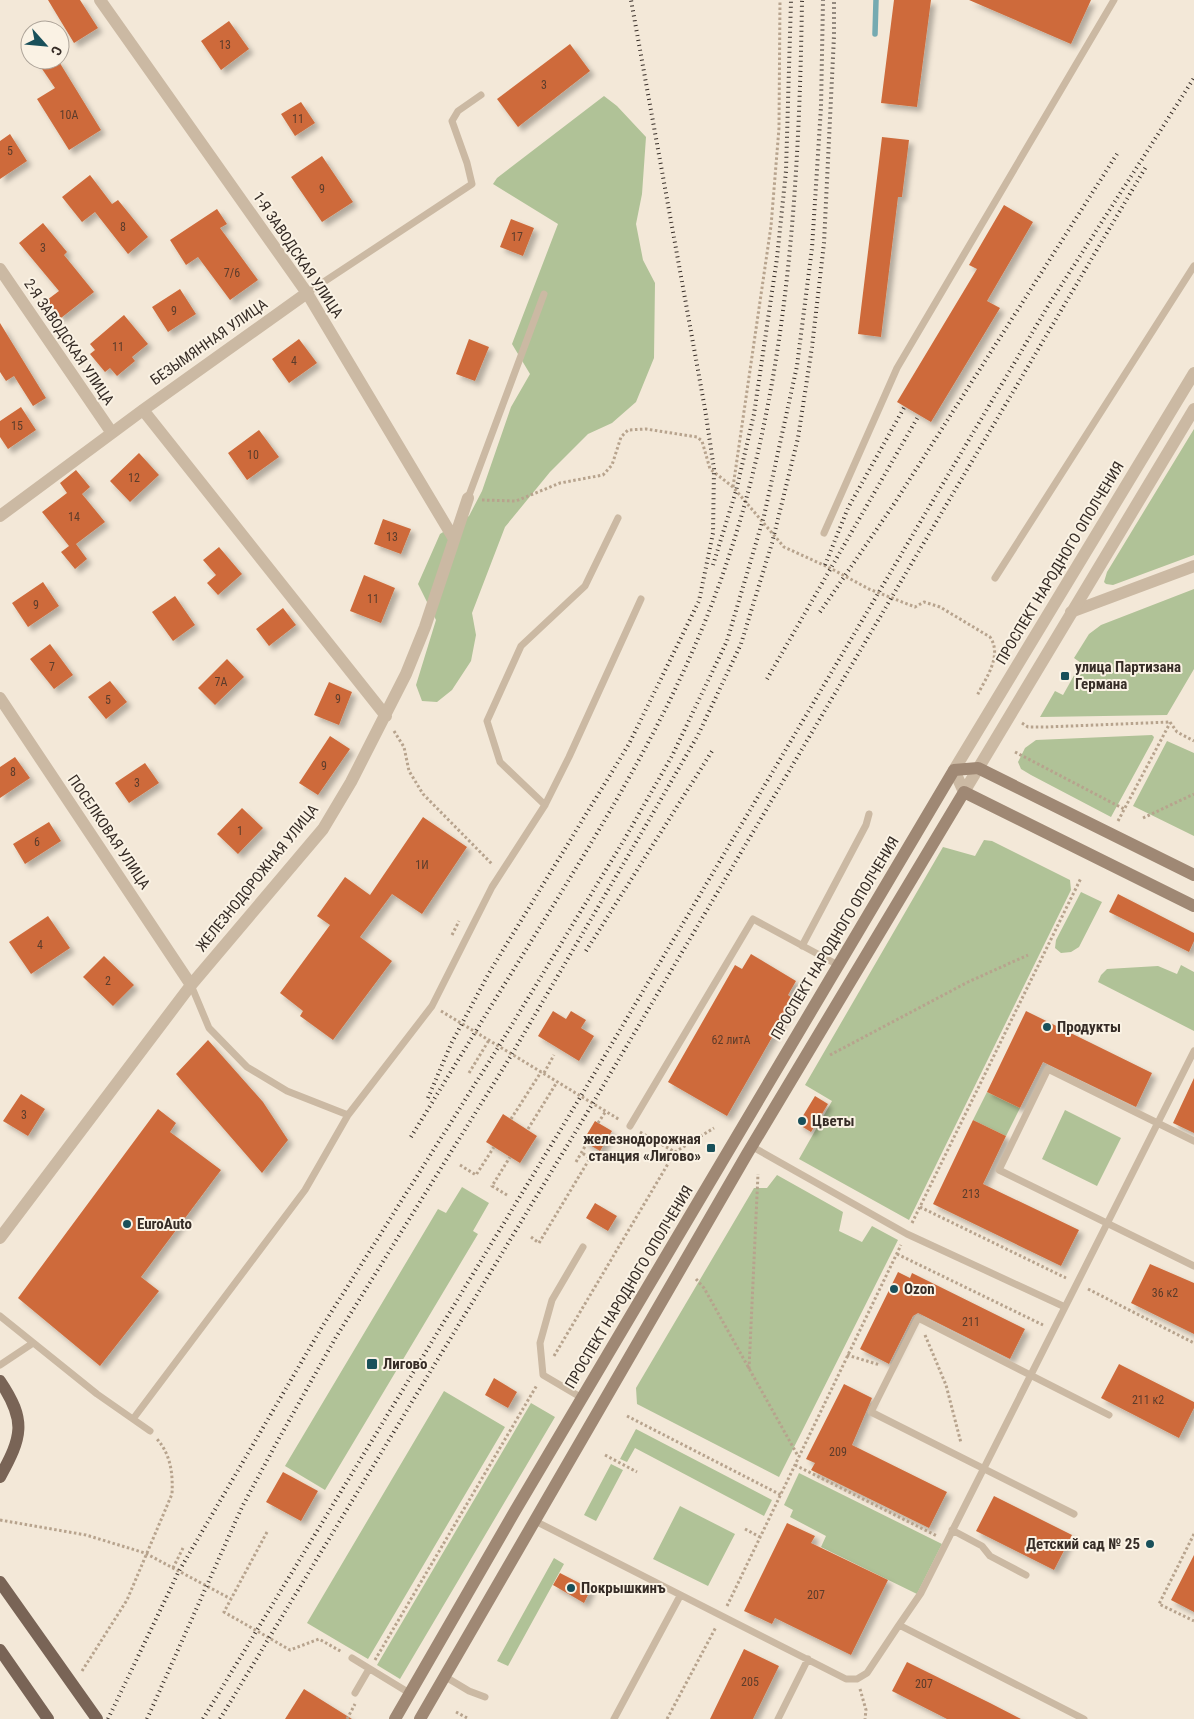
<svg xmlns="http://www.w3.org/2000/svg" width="1194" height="1719" font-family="'Roboto Condensed',sans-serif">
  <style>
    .green { fill: #b0c297 }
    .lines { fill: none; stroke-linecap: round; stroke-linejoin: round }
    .stream { stroke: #75aab1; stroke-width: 5.5 }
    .building { fill: #ce6b3b; filter: url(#shadow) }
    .path { stroke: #b7a38d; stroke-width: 3; stroke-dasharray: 2.5 2.5; stroke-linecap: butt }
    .service { stroke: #cbb9a3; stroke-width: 7 }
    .minor { stroke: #cbb9a3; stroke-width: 12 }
    .tertiary { stroke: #cbb9a3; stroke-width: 12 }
    .secondary { stroke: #9f8874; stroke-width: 12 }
    .primary { stroke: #796456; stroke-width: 12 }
    .rail { stroke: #362c26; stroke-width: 4; stroke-dasharray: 1 4; stroke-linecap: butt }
    .primary-bridge { stroke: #796456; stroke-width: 12 }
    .poi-dot { fill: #19505a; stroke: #faf2e4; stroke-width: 2 }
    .labels { text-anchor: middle; stroke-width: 4; stroke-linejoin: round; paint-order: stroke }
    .number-label { font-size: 12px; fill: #5c3c2b }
    .street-label { font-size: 15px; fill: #362c26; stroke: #faf2e4 }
    .poi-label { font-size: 15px; font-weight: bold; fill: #362c26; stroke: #faf2e4; text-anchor: start }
  </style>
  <defs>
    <filter id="shadow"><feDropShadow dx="4.5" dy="4.5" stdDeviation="2.5" flood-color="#0004"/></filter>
  </defs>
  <rect width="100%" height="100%" fill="#f3e8d8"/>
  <!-- green -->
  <path class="green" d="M604,96l13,10 29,31 -4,57 -6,30 7,36 12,23 -1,75 -18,44 -24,21 -24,11 -38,38 -45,55 -33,86 4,22 -5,26 -19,29 -15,12 -15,-1 -6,-16 20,-65 -18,-36 22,-50 29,-18 13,-25 29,-84 19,-33 -18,-30 46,-120 -65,-40 4,-6z
    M1194,429v126l-81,30 -7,-1 -2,-2 3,-10z
    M1194,589v80l-27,46 -127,2 15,-26 8,4 18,-32 -7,-5 15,-24 12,-9z
    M1152,735l2,2 -1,3 -42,77 -80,-42 -10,-6 -3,-7 7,-14 11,-8z
    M1167,741l27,12v83l-61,-30z
    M984,840l8,1 78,39 1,10 -162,330 -110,-61 33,-58 -27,-16 138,-238 32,9z
    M1081,892l21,10 -23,45 -8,5 -10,1 -6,-5 1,-8z
    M1181,965l13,7v59l-96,-49 3,-7 6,-6 51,-3 19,8z
    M987,1092l33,16 -14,28 -33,-16z
    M1065,1110l56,28 -24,48 -55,-27z
    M777,1175l66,37 -4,19 23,11 10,-16 26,14 -119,237 -142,-73 -1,-16 118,-200h13z
    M462,1187l27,16 -16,28 5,3 -153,256 -40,-24 153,-257 8,4z
    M444,1391l61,36 -137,232 -61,-36z
    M531,1403l24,14 -155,262 -23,-14z
    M636,1429l136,71 -8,16 -129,-68 -8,14 -7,-3z
    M611,1464l12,6 -27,51 -12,-6z
    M799,1473l143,71 -25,50 -96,-47 5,-11 -36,-19 3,-7 -9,-5z
    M680,1506l55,28 -27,52 -55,-27z
    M554,1558l10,6 -56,102 -11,-5z"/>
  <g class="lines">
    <!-- stream -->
    <path class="stream" d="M875,34l1,-34"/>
  </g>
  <!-- building -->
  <path class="building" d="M48,0h32l18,28 -24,15z
    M894,0h37l-14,107 -36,-4z
    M969,0h122l-20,44z
    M229,21l20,28 -28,21 -20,-29z
    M570,44l20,27 -72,56 -21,-28z
    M36,60h22l43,70 -32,20 -32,-51 18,-11z
    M301,102l14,21 -20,13 -14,-22z
    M10,134l17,27 -27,18v-38z
    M882,137l27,3 -7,57h-4l-17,140 -23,-3z
    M322,156l31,46 -31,20 -31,-45z
    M90,175l22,29 6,-4 30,37 -20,17 -33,-42 -13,10 -20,-25z
    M1004,205l29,17 -46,79 13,7 -69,114 -34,-20 80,-133 -8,-4z
    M217,209l10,15 -7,4 38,52 -28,20 -32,-43 -12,8 -16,-25z
    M511,219l23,9 -11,28 -23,-9z
    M43,223l24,29 -3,3 30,37 -33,26 -14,-18 12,-9 -40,-48z
    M180,289l16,25 -28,18 -16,-25z
    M124,315l24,29 -16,13 3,4 -18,15 -7,-8 -5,4 -15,-18 5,-4 -5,-6z
    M0,323l46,75 -13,8 -19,-30 -8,5 -6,-9z
    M299,339l18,24 -28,20 -17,-24z
    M469,339l20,8 -14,34 -19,-7z
    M21,407l15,23 -28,19 -8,-12v-16z
    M259,430l20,27 -32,23 -19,-27z
    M139,453l20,22 -29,27 -20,-21z
    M76,470l14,17 -8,7 23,28 -29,22 11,15 -12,10 -14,-17 8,-6 -27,-34 25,-19 -7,-10z
    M383,519l28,10 -10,25 -27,-10z
    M219,547l23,27 -24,21 -11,-12 9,-8 -13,-15z
    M364,575l31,13 -14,35 -31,-12z
    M43,582l16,24 -31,21 -16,-24z
    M175,596l20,29 -22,16 -21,-29z
    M283,608l13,17 -27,21 -13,-17z
    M50,644l23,31 -19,14 -24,-30z
    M227,659l17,18 -29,28 -17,-17z
    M110,681l17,21 -21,17 -18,-22z
    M329,682l23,10 -13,33 -25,-10z
    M330,736l20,13 -32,46 -19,-12z
    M15,757l15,21 -30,20v-31z
    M145,763l14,20 -30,20 -14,-20z
    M242,808l21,20 -25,26 -21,-20z
    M423,817l44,30 -45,67 -30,-20 -32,43 32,24 -59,79 -33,-24 3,-5 -23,-18 50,-68 -13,-9 28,-39 25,18z
    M49,822l12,19 -36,23 -12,-20z
    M1118,894l76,39v8l-5,11 -80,-40z
    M48,916l22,32 -39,26 -22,-32z
    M751,954l45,27 -8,14 6,4 -67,117 -59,-34 67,-117 7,4z
    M104,956l30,29 -21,21 -30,-29z
    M553,1011l13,8 5,-8 15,9 -5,8 13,8 -15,25 -41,-25z
    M1026,1011l126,62 -16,34 -93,-45 -23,46 -33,-16z
    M208,1040l55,62 25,38 -26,33 -86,-99z
    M1194,1078v55l-21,-10z
    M21,1094l24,15 -17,27 -25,-15z
    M815,1096l13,8 -17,28 -13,-8z
    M158,1109l18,14 -6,9 51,38 -80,107 18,14 -59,75 -82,-68z
    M503,1114l34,22 -17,27 -34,-21z
    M973,1120l33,16 -23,48 96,46 -18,36 -128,-62z
    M595,1121l17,10 -12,20 -17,-10z
    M595,1203l22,13 -9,15 -22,-13z
    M1150,1264l44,19v51l-63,-31z
    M898,1272l12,6 2,-5 113,56 -15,30 -92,-46 -5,3 -24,48 -29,-15z
    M1119,1364l75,38v6l-15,30 -78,-40z
    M494,1378l23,14 -9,16 -23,-13z
    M844,1384l28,14 -20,47 95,47 -18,36 -118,-58 4,-7 -9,-4z
    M283,1472l35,19 -17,30 -35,-19z
    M994,1496l78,39 -18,35 -78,-39z
    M787,1523l28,13 -4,7 77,37 -37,75 -76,-37 -3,6 -28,-13z
    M1194,1555v57l-23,-12z
    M560,1573l31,16 -7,14 -31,-18z
    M744,1649l35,17 -26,53h-43z
    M907,1662l83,41 31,16h-74l-55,-28z
    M304,1689l48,30h-67z"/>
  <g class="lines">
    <!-- path -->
    <path class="path" d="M733,487l38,-261 8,-98 1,-128
      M482,500l34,1 44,-18 43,-8 9,-10 9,-28 7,-7 18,-1 51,8 5,4 8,28 23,18 51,60 46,21 39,21 46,18 9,-5 16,5 50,30c13,19 -5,42 -13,59
      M1170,722l7,10 17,9
      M1022,723l6,4h18l124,-5
      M394,731l10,16 5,24 14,23 69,70
      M1015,752l109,57
      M1143,818l51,-24
      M1118,821l52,-98
      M452,935l7,-14
      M441,1011l179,109
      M830,1055l138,-73 60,-27
      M469,1073l20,-33
      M544,1073l10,-18
      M511,1119l30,-47
      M598,1123l8,-12
      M528,1129l29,-47
      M640,1132l35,20 39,-24
      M576,1162l11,-19
      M460,1165l16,10 18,-28
      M507,1195l-15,-9 18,-29
      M920,1207l146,71
      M912,1223l169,-345
      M531,1237l8,6 51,-85 -8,-5
      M897,1254l146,71
      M696,1279l8,9 94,168
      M1088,1289l106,54
      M925,1335l21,50 15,58
      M847,1355l33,10
      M554,1356l121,-204
      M749,1369l9,-195
      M627,1416l154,79
      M605,1455l32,17
      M795,1465l142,71
      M0,1520l86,15 59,18 86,46
      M745,1529l15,8
      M267,1532l-43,80 66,38 29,-11 23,13
      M1194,1534l-35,70 35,17
      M173,1568l10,-20
      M727,1606l174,-361
      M375,1660l162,-275
      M82,1671l45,-71 45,-106c1,-20 -1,-39 -15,-55
      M860,1689l6,21 -1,9
      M456,1712l13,7
      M347,1719l8,-15
      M667,1719l49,-92"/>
    <!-- service -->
    <path class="service" d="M307,293l165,-109 -5,-21 -15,-42 6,-10 23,-16
      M468,498l76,-204
      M824,533l73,-165 217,-368
      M995,578l199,-312
      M545,805l-45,-43 -13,-41 34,-75 64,-60 33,-68
      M802,946l64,-121 3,-11
      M191,985l18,43 38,39 40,24 61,24
      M630,1126l123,-207 85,46
      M1194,1141l-146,-72 -49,101 195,96
      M751,1146l156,88 158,73
      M0,1316l97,78 53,37
      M0,1365l33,-22
      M582,1398l-39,-23 -3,-32 12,-43 31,-53
      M133,1419l172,-229 43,-75 84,-109 60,-119 53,-82 24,-48 72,-158
      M1074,1514l-203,-102 47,-94 191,97
      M535,1521l311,158h11l10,-6 32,-48 185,94
      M952,1530l30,16 8,10 36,19
      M899,1625l22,-32 273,-542
      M352,1658l59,36
      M444,1676l25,15 16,6
      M355,1693l14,-24
      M614,1719l66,-123
      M778,1719l30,-60"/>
    <!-- minor -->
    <path class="minor" d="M100,0l207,293 147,246
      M0,269l112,164
      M143,410l243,306
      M0,516l143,-106 164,-117
      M1071,612l123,-46
      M0,698l191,287
      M0,1238l191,-253 132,-156 28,-47 55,-108 19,-47 43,-129"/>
    <!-- tertiary -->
    <path class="tertiary" d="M964,792l-10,-22 240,-397
      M964,792l230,-383"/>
    <!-- secondary -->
    <path class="secondary" d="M395,1719l120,-208 439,-741 24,-2 216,107
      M420,1719l327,-565 217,-362 230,114"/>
    <!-- primary -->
    <path class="primary" d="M0,1381c27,40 22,56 0,96
      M0,1650l48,69"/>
    <!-- rail -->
    <path class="rail" d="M713,565l23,-74 18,-77 23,-156 9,-87 5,-171
      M825,565l23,-57 57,-102
      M820,612l74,-108 223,-350
      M767,679l152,-264
      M586,951l128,-203
      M428,1098l23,-54 38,-71 140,-229 70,-143 14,-68 1,-64 -9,-60 -74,-409
      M411,1137c44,-72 88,-144 132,-215 64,-104 127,-207 170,-321 73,-191 86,-399 89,-601
      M108,1719l71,-148 143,-244 177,-281 125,-206 48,-84 55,-115 37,-125 33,-150 15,-118 9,-141 2,-107
      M147,1719l95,-212 35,-65 59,-105 176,-283 137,-234 49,-85 43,-91 31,-101 26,-105 14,-91 12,-104 10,-207v-36
      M203,1719l378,-623 467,-790 146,-228
      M220,1719l373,-616 554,-938"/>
    <!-- primary-bridge -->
    <path class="primary-bridge" d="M0,1582l97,137"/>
  </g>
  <!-- markers -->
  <g class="poi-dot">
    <rect x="1060" y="671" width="10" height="10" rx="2.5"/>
    <circle cx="1047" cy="1027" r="5"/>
    <circle cx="802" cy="1121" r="5"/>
    <rect x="706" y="1143" width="10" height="10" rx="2.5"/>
    <circle cx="127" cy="1224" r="5"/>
    <circle cx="894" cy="1289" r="5"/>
    <rect x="366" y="1358" width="12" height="12" rx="2.5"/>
    <circle cx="1150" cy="1544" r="5"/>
    <circle cx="571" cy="1588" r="5"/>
  </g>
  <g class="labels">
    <!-- number labels -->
    <g class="number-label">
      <text x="225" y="49">13</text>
      <text x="544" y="89">3</text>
      <text x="69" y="119">10А</text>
      <text x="298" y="123">11</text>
      <text x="10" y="155">5</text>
      <text x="322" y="193">9</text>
      <text x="123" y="231">8</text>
      <text x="517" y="241">17</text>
      <text x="43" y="252">3</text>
      <text x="232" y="277">7/6</text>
      <text x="174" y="315">9</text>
      <text x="118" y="351">11</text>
      <text x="294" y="365">4</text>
      <text x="17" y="430">15</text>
      <text x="253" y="459">10</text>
      <text x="134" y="482">12</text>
      <text x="74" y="521">14</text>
      <text x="392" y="541">13</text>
      <text x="373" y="603">11</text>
      <text x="36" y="609">9</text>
      <text x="52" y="671">7</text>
      <text x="221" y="686">7А</text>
      <text x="338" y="703">9</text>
      <text x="108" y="704">5</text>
      <text x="324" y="770">9</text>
      <text x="13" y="776">8</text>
      <text x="137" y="787">3</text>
      <text x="240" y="835">1</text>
      <text x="37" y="846">6</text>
      <text x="422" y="869">1И</text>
      <text x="40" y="949">4</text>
      <text x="108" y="985">2</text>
      <text x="731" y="1044">62 литА</text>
      <text x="24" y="1119">3</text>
      <text x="971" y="1198">213</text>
      <text x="1165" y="1297">36 к2</text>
      <text x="971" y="1326">211</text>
      <text x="1148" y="1404">211 к2</text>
      <text x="838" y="1456">209</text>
      <text x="816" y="1599">207</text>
      <text x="750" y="1686">205</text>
      <text x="924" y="1688">207</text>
    </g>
    <!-- street labels -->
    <g class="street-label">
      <text transform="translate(298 255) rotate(56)" y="5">1-Я ЗАВОДСКАЯ УЛИЦА</text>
      <text transform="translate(69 342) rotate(56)" y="5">2-Я ЗАВОДСКАЯ УЛИЦА</text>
      <text transform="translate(209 342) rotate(-35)" y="5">БЕЗЫМЯННАЯ УЛИЦА</text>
      <text transform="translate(1060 563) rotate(-59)" y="5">ПРОСПЕКТ НАРОДНОГО ОПОЛЧЕНИЯ</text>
      <text transform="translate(109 832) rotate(56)" y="5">ПОСЕЛКОВАЯ УЛИЦА</text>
      <text transform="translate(257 878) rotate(-51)" y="5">ЖЕЛЕЗНОДОРОЖНАЯ УЛИЦА</text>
      <text transform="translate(835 938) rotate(-59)" y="5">ПРОСПЕКТ НАРОДНОГО ОПОЛЧЕНИЯ</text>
      <text transform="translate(629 1287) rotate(-59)" y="5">ПРОСПЕКТ НАРОДНОГО ОПОЛЧЕНИЯ</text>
    </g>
    <!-- poi labels -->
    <g class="poi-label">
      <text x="1075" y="672">улица Партизана<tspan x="1075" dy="17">Германа</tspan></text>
      <text x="1057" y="1032">Продукты</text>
      <text x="812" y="1126">Цветы</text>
      <text x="701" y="1144" text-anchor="end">железнодорожная<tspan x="701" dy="17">станция «Лигово»</tspan></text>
      <text x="137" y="1229">EuroAuto</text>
      <text x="904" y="1294">Ozon</text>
      <text x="383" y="1369">Лигово</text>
      <text x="1140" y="1549" text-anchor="end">Детский сад № 25</text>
      <text x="581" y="1593">Покрышкинъ</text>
    </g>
  </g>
  <!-- north arrow -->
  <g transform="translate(45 45) rotate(117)"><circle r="24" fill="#faf2e4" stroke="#aca398"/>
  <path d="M0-4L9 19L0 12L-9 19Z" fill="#19505a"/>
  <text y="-8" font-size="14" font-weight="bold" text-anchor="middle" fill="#362c26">С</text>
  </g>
</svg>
